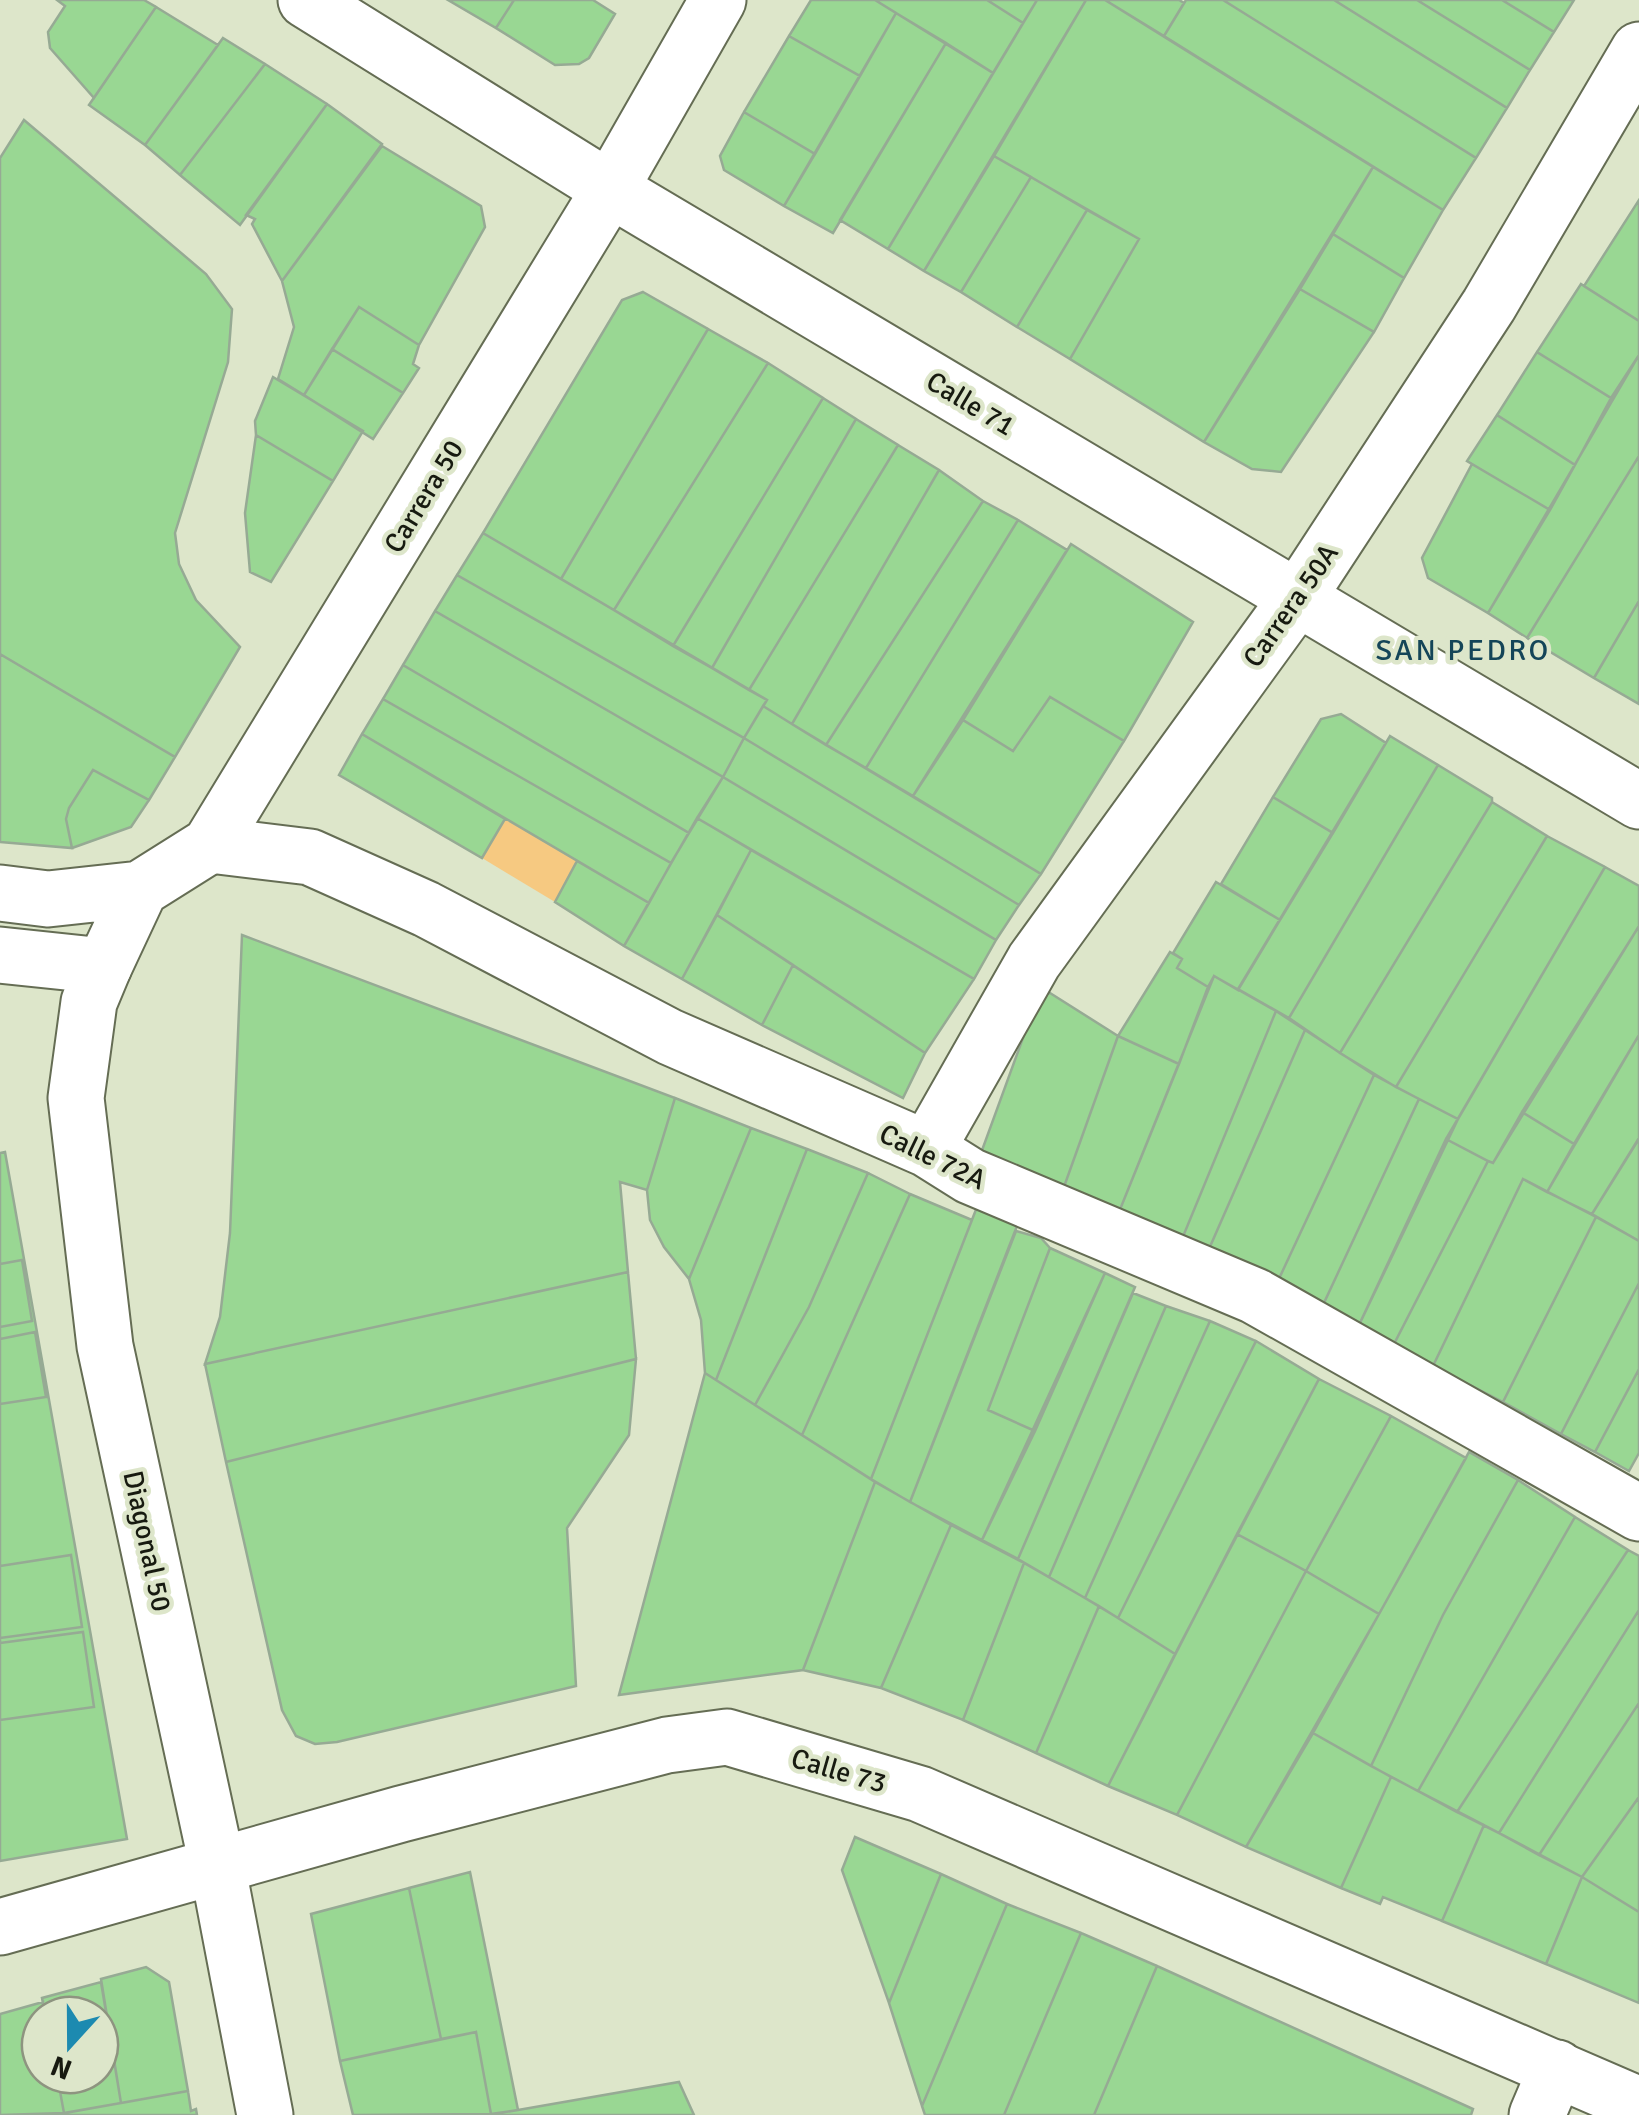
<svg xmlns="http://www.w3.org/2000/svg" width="1639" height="2115" font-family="Signika,sans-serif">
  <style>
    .green { fill: #f6c981 }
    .building { fill: #99d793; stroke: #96aa94; stroke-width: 2.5 }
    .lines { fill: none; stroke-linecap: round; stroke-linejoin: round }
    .street-casing { stroke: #656d54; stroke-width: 59 }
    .secondary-casing { stroke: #656d54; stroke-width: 59 }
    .street { stroke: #fff; stroke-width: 55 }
    .secondary { stroke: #fff; stroke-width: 55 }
    .labels { text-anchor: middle; stroke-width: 9; stroke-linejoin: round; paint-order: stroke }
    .street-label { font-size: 28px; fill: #171a10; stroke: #dde6ca }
    .neighbourhood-label { font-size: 30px; letter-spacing: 2.5px; fill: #144558; stroke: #dde6ca }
  </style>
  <rect width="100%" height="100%" fill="#dde6ca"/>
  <!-- green -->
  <path class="green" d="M505,819l72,42 -22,41 -73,-44z"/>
  <!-- building -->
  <path class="building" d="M57,0h87l12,7 -62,91 -44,-50 -2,-16 17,-26z
    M448,0h66l-18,28z
    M514,0h79l22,14 -26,44 -10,6 -24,1 -59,-37z
    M811,0h64l21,13 -36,63 -71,-40z
    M875,0h112l36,23 -30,50z
    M987,0h50l-14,23z
    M1037,0h49l-162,271 -36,-22z
    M1086,0h19l268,167 -169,275 -134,-83 69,-120 -145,-83z
    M1105,0h74l5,3 -20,33z
    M1186,0h37l253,158 -33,52 -279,-174z
    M1223,0h111l173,108 -31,50z
    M1334,0h83l113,70 -23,38z
    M1417,0h85l52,32 -24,38z
    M1502,0h72l-20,32z
    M156,7l62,38 -73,100 -56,-40z
    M896,13l50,30 -113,190 -49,-27z
    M789,36l71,40 -45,78 -71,-42z
    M223,38l42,26 -85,111 -35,-30z
    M946,43l47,30 -105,176 -48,-29z
    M265,64l62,40 -87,121 -60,-50z
    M327,104l55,40 -100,137 -30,-57 3,-5 -9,-4z
    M744,112l71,42 -31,52 -60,-36 -4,-14z
    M24,120l182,154 26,35 -4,53 -53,171 4,31 17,36 44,47 -65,110 -175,-103v-496z
    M382,146l99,60 4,21 -66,118 -60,-38 -55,88 -26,-16 16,-52 -12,-46z
    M994,156l37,21 -70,115 -37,-21z
    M1373,167l70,43 -39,68 -71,-44z
    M1031,177l56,33 -70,117 -56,-35z
    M1639,200v121l-55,-35z
    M1087,210l52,29 -69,120 -53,-32z
    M1333,234l71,44 -30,54 -74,-43z
    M1581,284l58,37v34l-28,43 -74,-46z
    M1300,289l74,43 -93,140 -29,-3 -48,-27z
    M643,292l65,37 -147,250 -78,-46 139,-233z
    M359,307l60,38 -6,19 6,4 -16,25 -71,-44z
    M708,329l60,34 -154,247 -53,-31z
    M332,349l71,44 -30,46 -69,-44z
    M1537,352l74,46 -36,67 -78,-50z
    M1639,355v101l-112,182 -39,-25z
    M768,363l55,35 -150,248 -59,-36z
    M273,377l90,54 -30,50 -77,-46 -1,-14z
    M823,398l33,21 -144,249 -39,-22z
    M1497,415l78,50 -25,45 -83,-49z
    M856,419l42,26 -149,245 -37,-22z
    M256,435l77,46 -62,101 -21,-10 -5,-59z
    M898,445l41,25 -147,254 -29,-18 4,-6 -18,-10z
    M1639,456v145l-45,77 -67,-40z
    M1472,464l78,46 -62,103 -60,-35 -6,-20z
    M939,470l44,31 -157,244 -34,-21z
    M983,501l35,19 -152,248 -40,-23z
    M1018,520l49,30 -154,246 -47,-28z
    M483,533l284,167 -23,38 -287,-163z
    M1071,544l122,78 -69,119 -74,-44 -37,54 -50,-31z
    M457,575l287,163 -21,39 -288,-166z
    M1639,601v103l-45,-26z
    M435,611l288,166 -34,56 -286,-168z
    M0,654l175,103 -26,43 -56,-30 -24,38 -3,11 6,29 -72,-6z
    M403,665l286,168 -18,30 -288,-164z
    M1050,697l74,44 -83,133 -128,-78 50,-76 50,31z
    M383,699l288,164 -22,40 -287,-169z
    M763,706l29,18 249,150 -22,31 -275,-167z
    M1341,714l45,29 -53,90 -60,-36 48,-78z
    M362,734l143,85 -23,39 -143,-83z
    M1390,736l48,29 -149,253 -51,-29z
    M744,738l275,167 -23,35 -273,-163z
    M1438,765l54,33v4l-152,251 -51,-35z
    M93,770l56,30 -18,27 -59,21 -6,-29 3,-11z
    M723,777l273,163 -22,39 -277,-161z
    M1273,797l60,36 -53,87 -59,-36z
    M1492,802l55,34 -151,251 -56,-34z
    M697,818l54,32 -69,129 -58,-33z
    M1547,836l58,31 -147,252 -62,-32z
    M751,850l223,129 -49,74 -208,-138z
    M577,861l72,42 -25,43 -69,-44z
    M1605,867l34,19v40l-146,237 -5,-2 -42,-22z
    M1216,882l64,38 -42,70 -24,-14 -6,11 -31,-19 5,-9 -9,-6z
    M717,915l76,50 -31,60 -80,-46z
    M1639,926v109l-65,109 -52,-32z
    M242,935l433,163 -28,92 -27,-8 8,90 -423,92 15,-47 10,-84z
    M1170,952l12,7 -5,9 31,19 -29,77 -61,-28z
    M793,965l132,88 -22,45 -141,-73z
    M1214,976l62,35 -94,228 -65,-22z
    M1050,993l68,43 -58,162 -83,-34 62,-170z
    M1276,1011l29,19 -96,219 -27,-10z
    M1305,1030l69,45 -97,208 -68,-34z
    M1639,1035v103l-47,76 -45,-22z
    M1118,1036l61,28 -62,153 -57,-19z
    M1374,1075l45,24 -96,206 -46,-22z
    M675,1098l76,30 -62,151 -25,-32 -14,-27 -3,-30z
    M1419,1099l39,20 -99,206 -36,-20z
    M1522,1112l52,32 -27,48 -24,-13 -90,187 -39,-22 94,-183 5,2z
    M751,1128l56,21 -91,231 -11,-7 -4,-53 -12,-41z
    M1446,1139l42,22 -94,183 -35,-19z
    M1639,1139v102l-47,-27z
    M807,1149l61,24 -59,134 -54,98 -39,-25z
    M5,1152l122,687 -127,22v-708z
    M868,1173l42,21 -108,241 -47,-30 54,-98z
    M1523,1179l73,38 -93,185 -70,-36z
    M910,1194l62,26 -101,259 -69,-44z
    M977,1207l40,19 -107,276 -39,-23z
    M1596,1217l43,24v42l-78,151 -58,-32z
    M1016,1231l25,7 9,10 -62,162 47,21 -53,109 -72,-38z
    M1050,1248l55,25 -70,158 -47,-21z
    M22,1260l10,61 -32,6v-63z
    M628,1272l8,87 -410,103 -21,-98z
    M1105,1273l30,14 -117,272 -36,-19z
    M1639,1283v86l-44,83 -34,-18z
    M1133,1293l33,13 -117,271 -31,-18z
    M1166,1306l44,15 -125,277 -36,-21z
    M1210,1321l46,20 -138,277 -33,-20z
    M35,1332l11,65 -46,7v-65z
    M1256,1341l63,38 -144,275 -57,-36z
    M636,1359l-7,76 -62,93 9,158 -239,56 -22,2 -19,-8 -14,-26 -56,-248z
    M1639,1369v84l-10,18 -34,-19z
    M705,1373l170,109 -72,188 -184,25z
    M1319,1379l72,37 -85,155 -69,-37z
    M1391,1416l75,42 -87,156 -73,-43z
    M1469,1452l49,28 -75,135 -72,151 -58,-33z
    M1518,1480l57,37 -157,274 -47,-25 72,-151z
    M875,1482l76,43 -70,163 -78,-18z
    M1575,1517l53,33 -171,262 -39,-21z
    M951,1525l73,38 -61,157 -82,-32z
    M1237,1534l69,37 -129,244 -69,-29z
    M1628,1550l11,6v54l-140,223 -42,-21z
    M71,1555l11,72 -82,11v-72z
    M1024,1563l75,43 -63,147 -73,-33z
    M1306,1571l73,43 -133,233 -69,-32z
    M1099,1606l76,48 -67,132 -72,-33z
    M1639,1610v93l-100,152 -40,-22z
    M83,1632l11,75 -94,13v-77z
    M1639,1703v94l-57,80 -43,-22z
    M1313,1733l78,44 -50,111 -95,-41z
    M1391,1777l93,48 -42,96 -59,-24 -3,7 -39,-16z
    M1639,1797v115l-57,-35z
    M1484,1825l98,52 -36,87 -104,-43z
    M855,1837l86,37 -52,129 -47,-133z
    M470,1872l48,238 -27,4 -15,-82 -35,7 -32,-151z
    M941,1874l66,30 -85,202 -33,-103z
    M1582,1877l57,35v91l-93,-39z
    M409,1888l32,151 -101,22 -29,-147z
    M1007,1904l74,29 -77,182h-79l-3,-9z
    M1081,1933l76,33 -63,149h-90z
    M1157,1966l316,143 -2,6h-377z
    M146,1967l23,15 19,109 -67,12 -20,-124z
    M101,1982l20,121 -57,10 -7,-38h43v-60h-55l-3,-17z
    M43,2002l-3,73h17l7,38 -64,2v-101z
    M476,2032l15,82 -138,1 -13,-54z
    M679,2082l15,33h-207l31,-5z
    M188,2091l3,20 5,-2 1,6h-143z"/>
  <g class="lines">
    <defs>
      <path id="street" d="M306,0l304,189 1029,612
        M210,845l100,12 116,52 244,128 257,112 43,27 285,120 384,217
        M104,966l-15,36 -13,96 29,248 112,518 48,251
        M927,1149l107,-188 264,-364 191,-292 150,-255
        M1537,2115l20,-47"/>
      <path id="secondary" d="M0,893l48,6 92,-10
        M0,955l104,11 36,-77 70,-44 400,-656 108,-189
        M0,1927l401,-113 266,-69 60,-8 193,57 719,311"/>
    </defs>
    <!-- street casing -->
    <use href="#street" class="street-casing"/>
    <!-- secondary casing -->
    <use href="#secondary" class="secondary-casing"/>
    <!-- street -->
    <use href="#street" class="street"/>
    <!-- secondary -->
    <use href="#secondary" class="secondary"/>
  </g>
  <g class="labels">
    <!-- street labels -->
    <g class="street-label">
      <text transform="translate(971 403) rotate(31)" y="10">Calle 71</text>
      <text transform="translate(423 496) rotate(-59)" y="10">Carrera 50</text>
      <text transform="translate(1290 605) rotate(-55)" y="10">Carrera 50A</text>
      <text transform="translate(933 1156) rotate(26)" y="10">Calle 72A</text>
      <text transform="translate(148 1541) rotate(78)" y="10">Diagonal 50</text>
      <text transform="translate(839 1770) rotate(16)" y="10">Calle 73</text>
    </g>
    <!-- neighbourhood labels -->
    <g class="neighbourhood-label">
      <text x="1463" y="660">SAN PEDRO</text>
    </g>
  </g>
  <!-- north arrow -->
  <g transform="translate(70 2045) rotate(201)"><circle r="48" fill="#dde6ca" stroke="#8e9480" stroke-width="2.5"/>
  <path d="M0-8L18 38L0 25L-18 38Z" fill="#1c8ab0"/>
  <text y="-15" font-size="28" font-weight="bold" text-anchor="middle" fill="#171a10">N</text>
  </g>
</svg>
